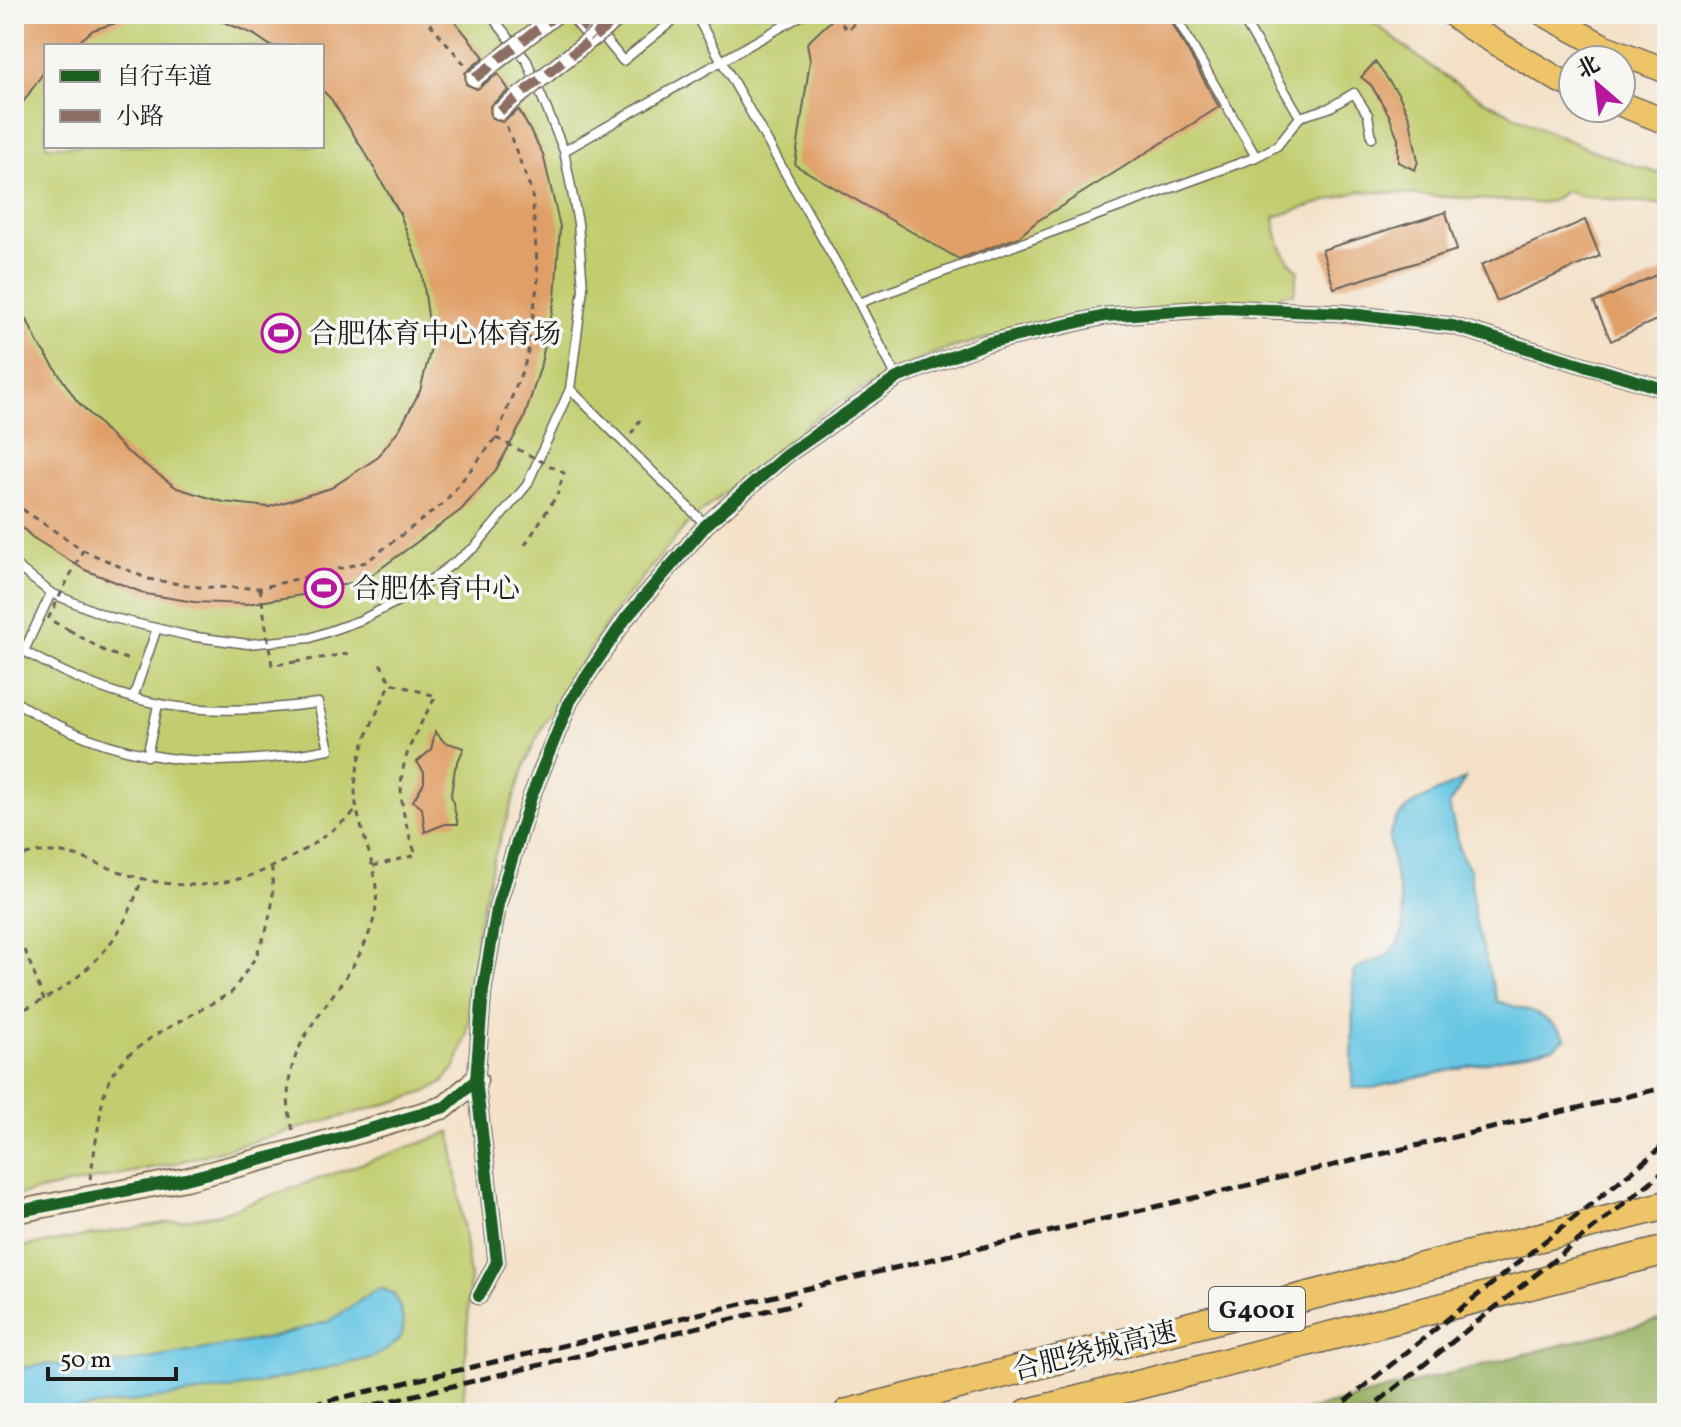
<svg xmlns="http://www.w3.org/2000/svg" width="1681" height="1427" font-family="Vollkorn,'Noto Serif SC',serif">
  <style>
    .green { fill: #c1cd6e; stroke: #6e7445; stroke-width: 2; fill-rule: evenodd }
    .forest { fill: #98b061; stroke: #5a663e; stroke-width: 2 }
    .water { fill: #66c6e4; stroke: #417180; stroke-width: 2 }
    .building { fill: #e09f66 }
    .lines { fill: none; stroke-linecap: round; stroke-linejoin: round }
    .lane-casing { stroke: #686158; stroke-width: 11 }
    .street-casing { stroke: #686158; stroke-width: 19 }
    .secondary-casing { stroke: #686158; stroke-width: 25 }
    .primary-casing { stroke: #686158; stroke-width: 27 }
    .highway-casing { stroke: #686158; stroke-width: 31 }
    .path { stroke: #686158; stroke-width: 3; stroke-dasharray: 6 6; stroke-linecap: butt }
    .lane { stroke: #fff; stroke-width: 8 }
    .street { stroke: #fff; stroke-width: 16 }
    .secondary { stroke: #f8e7c3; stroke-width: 22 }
    .primary { stroke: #eec469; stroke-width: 24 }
    .highway { stroke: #eec469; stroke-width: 28 }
    .rail { stroke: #1c1c1c; stroke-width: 5; stroke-dasharray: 12 6; stroke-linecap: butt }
    .street-bridge-casing { stroke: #686158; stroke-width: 19; stroke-linecap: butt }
    .path-bridge { stroke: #686158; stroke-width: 3; stroke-dasharray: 6 6; stroke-linecap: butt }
    .street-bridge { stroke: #fff; stroke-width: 16 }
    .quiet { stroke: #8d6e63; stroke-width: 10; stroke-dasharray: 20 10; stroke-linecap: butt }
    .cycleway-casing { stroke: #f6f6f2; stroke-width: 17 }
    .cycleway { stroke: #1b5e20; stroke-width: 12 }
    .labels { text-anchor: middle; stroke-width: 7; stroke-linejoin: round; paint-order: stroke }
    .shield { fill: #f6f6f2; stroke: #5d5d5c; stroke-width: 2 }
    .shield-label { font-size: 26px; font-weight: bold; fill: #1c1c1c }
    .poi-label { font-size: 28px; fill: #1c1c1c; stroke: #f6f6f2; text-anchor: start }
    .street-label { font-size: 28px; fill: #1c1c1c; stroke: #f6f6f2 }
  </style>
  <rect width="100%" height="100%" fill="#f6f6f2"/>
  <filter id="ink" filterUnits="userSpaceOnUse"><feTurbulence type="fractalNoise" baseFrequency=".0125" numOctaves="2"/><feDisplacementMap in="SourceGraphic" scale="16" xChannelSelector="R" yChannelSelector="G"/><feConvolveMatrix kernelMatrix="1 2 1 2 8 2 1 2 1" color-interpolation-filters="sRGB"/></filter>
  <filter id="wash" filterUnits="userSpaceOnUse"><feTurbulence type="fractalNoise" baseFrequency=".006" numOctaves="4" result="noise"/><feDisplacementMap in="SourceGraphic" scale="32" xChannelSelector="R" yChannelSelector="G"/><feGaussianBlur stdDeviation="1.8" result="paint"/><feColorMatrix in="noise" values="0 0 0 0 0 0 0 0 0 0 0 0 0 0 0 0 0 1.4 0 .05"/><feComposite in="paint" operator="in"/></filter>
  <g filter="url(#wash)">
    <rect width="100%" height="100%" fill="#f4e1c8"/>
    <!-- green -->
    <path class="green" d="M14,14h1349c38,30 78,63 121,86 58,31 120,57 183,76v29l-88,-9 -13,-5 -14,10 -14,2 -178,-12 -86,26c3,21 7,39 24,53l-4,24h-12l-5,7 -232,21 -114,32 -64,32 -52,32 -127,105 -75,90 -70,112 -17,37 -32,95 -16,68 -11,108 -11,33 -13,16 -17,10 -25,8 -225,63 -162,33zM46,46h276v100h-276z
      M451,1132l19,145 -7,136h-449v-165l205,-34z"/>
    <!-- forest -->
    <path class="forest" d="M1667,1318v95h-372z"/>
    <!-- water -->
    <path class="water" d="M1465,779l-16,26 12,50 9,14 5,52 22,80c28,9 50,12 69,37l-12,9 -182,41h-20l1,-115c13,-15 30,-7 44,-29 8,-11 7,-28 4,-41 -3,-21 -12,-46 -11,-67 1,-29 53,-47 75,-57z
      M379,1288l14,5c18,36 14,48 -22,65l-133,30 -196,25h-28v-43l2,-1 31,-5 49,4 173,-30 60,-17z"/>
    <g id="blocks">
      <!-- building -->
      <path class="building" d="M14,14h122v3l-43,13 -19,16h-28v23l-32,46z
        M204,14h245l35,43 -19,16 1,11 11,5 21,-15 11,16 -19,16 1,11 11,5 17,-12 24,44 17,73 -5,71 -15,70 -16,51 -28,51 -35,40 -95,69 -58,15 -61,10 -53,-2 -48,-8 -61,-24 -53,-33 -18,-17v-227l24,50 39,58 48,49 52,38 46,14 46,5 62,-19 46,-30 23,-30 20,-37 12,-47 -10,-71 -22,-59 -31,-55 -38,-60 -9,-9v-44h-51l-18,-12z
        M838,14h329l52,93 -183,115 -17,15 -60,22 -164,-94 15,-105 -3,-17z
        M1375,62l24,33 11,24 8,42 -3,9 -17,-8v-23l-9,-24 -18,-30 -10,-8z
        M1446,212l11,38 -123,38 -12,-38z
        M1585,220l15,36 -103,45 -16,-36z
        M1667,270v45l-56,26 -17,-38z
        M435,731l9,11 20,6 -9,20 -4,27 7,29h-13l-20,8 -3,-24 -9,-7 11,-18v-11l-7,-10 14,-12z"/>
    </g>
  </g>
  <g filter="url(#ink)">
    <use href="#blocks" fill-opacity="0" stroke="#686158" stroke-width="2"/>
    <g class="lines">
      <defs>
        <path id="lane" d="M585,14l38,47 58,-47
          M695,14l164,289 38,75
          M1174,14l82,143
          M1240,14l60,103
          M564,151l240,-137
          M859,303l397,-146 21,-11 23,-29 29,-9 25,-15 14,22 4,23
          M570,389l136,136
          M14,564l37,29 58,24 80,19 59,8 62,-6 51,-18 51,-26 63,-47 52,-62 43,-96 13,-100 -5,-66 -14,-72 -37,-90 -37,-47
          M14,663l10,-12 27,-58
          M133,698l24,-70
          M14,701c102,64 199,71 315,48l-11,-46c-116,16 -192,7 -294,-52
          M147,756l11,-51"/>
        <path id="street" d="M574,14l20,24
          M479,1296l18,-34 -21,-182 7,-90 15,-86 33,-107 39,-96 56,-83 80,-93 79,-69 112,-78 90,-35 118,-27 117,-8 120,5 111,13 214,64"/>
        <path id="secondary" d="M14,1212l172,-33 112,-29 147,-43 31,-27"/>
        <path id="primary" d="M1452,14l19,14 88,52 14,6
          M1544,14l61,33 62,24
          M1621,104l46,18"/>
        <path id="highway" d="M848,1413l819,-208
          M1028,1413l639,-163"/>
      </defs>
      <!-- lane casing -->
      <use href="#lane" class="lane-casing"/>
      <!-- street casing -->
      <use href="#street" class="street-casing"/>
      <!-- secondary casing -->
      <use href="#secondary" class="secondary-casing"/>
      <!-- primary casing -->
      <use href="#primary" class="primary-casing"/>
      <!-- highway casing -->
      <use href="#highway" class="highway-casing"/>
      <!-- path -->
      <path class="path" d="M422,14l44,52
        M834,14l13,16 17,-16
        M631,434l9,-14
        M14,501l11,10 58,39 65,29 51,8 61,1 106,-26 78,-59 52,-65 31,-80 11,-79 -6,-87 -26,-67
        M525,545l32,-50
        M69,630l37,22 27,9
        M295,662l58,-9
        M14,860c45,-23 86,9 130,19 85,21 150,-15 213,-69
        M373,866l43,-11c-26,-72 -17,-94 20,-159l-45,-13 -11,-20
        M25,950l19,50
        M14,1013c39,-14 79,-43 102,-78 12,-17 19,-37 26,-56
        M293,1130c-25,-91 54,-129 78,-202 15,-42 -5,-77 -14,-118 -9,-43 16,-90 34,-127
        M90,1179l13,-82 8,-22 16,-19 25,-19 80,-45 23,-34 11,-26 7,-32 -1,-31"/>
      <!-- lane -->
      <use href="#lane" class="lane"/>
      <!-- street -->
      <use href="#street" class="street"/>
      <!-- secondary -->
      <use href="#secondary" class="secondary"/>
      <!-- primary -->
      <use href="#primary" class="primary"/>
      <!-- highway -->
      <use href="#highway" class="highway"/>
      <!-- rail -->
      <path class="rail" d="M276,1413l1391,-326
        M340,1413l459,-110
        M1331,1413l336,-270
        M1364,1413l303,-244"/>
      <defs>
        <path id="street-bridge" d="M475,78l82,-64
          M500,111l123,-97"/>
      </defs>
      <!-- street-bridge casing -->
      <use href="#street-bridge" class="street-bridge-casing"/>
      <!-- path-bridge -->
      <path class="path-bridge" d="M496,438l68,35 -7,22
        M260,588l12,77 23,-3
        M69,630l-21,-11 35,-69"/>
      <!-- street-bridge -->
      <use href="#street-bridge" class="street-bridge"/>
      <!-- quiet -->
      <path class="quiet" d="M574,14l20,24
        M475,78l82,-64
        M500,111l123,-97"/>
      <defs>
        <path id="cycleway" d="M14,1212l172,-33 112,-29 147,-43 31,-27
          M479,1296l18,-34 -21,-182 7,-90 15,-86 33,-107 39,-96 56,-83 80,-93 79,-69 112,-78 90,-35 118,-27 117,-8 120,5 111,13 214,64"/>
      </defs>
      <!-- cycleway casing -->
      <use href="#cycleway" class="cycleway-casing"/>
      <!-- cycleway -->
      <use href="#cycleway" class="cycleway"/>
    </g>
  </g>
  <!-- icons -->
  <defs>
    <symbol id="stadium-ring" viewBox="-11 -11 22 22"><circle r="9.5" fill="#f6f6f2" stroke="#b5179e" stroke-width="1.5"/><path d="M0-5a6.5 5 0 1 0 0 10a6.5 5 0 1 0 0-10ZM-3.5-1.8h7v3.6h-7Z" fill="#b5179e"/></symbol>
  </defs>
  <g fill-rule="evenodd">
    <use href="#stadium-ring" x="259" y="311" width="44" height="44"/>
    <use href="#stadium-ring" x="302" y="566" width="44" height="44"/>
  </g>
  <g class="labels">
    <!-- shield labels -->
    <rect class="shield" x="1209" y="1287" width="96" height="44" rx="6"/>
    <g class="shield-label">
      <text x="1257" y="1318">G4001</text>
    </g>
    <!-- poi labels -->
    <g class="poi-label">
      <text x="309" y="343">合肥体育中心体育场</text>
      <text x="352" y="598">合肥体育中心</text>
    </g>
    <!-- street labels -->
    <g class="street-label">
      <text transform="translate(1094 1350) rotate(-14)" y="10">合肥绕城高速</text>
    </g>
  </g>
  <!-- margin -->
  <rect width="1681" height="1427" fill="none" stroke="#f6f6f2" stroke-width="48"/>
  <!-- legend -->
  <rect x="44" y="44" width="280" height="104" fill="#f6f6f2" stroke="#9f9f9c" stroke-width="2"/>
  <rect x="60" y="70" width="40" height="12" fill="#1b5e20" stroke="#9f9f9c" stroke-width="2"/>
  <text x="116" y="84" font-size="24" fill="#1c1c1c">自行车道</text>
  <rect x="60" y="110" width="40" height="12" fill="#8d6e63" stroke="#9f9f9c" stroke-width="2"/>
  <text x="116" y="124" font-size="24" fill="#1c1c1c">小路</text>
  <!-- north arrow -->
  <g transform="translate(1597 84) rotate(332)"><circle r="38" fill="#f6f6f2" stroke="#9f9f9c" stroke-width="2"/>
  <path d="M0-6L14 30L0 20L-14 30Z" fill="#b5179e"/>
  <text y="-12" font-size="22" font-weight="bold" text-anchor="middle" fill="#1c1c1c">北</text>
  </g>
  <!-- scale -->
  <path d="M48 1367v12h128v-12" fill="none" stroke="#1c1c1c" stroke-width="4"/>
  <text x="60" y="1367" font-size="24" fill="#1c1c1c" stroke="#f6f6f2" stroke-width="6" paint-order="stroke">50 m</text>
</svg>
